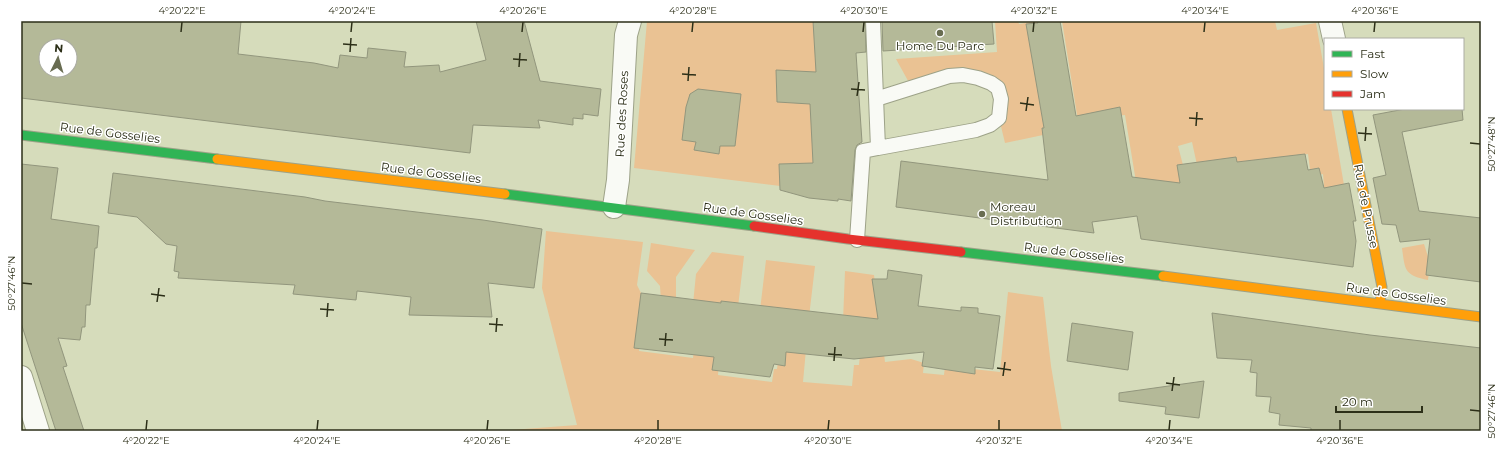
<svg xmlns="http://www.w3.org/2000/svg" width="1502" height="452" font-family="Montserrat,sans-serif">
  <style>
    .green { fill: #eac293 }
    .building { fill: #b4b998; stroke: #92967d; fill-rule: evenodd }
    .lines { fill: none; stroke-linecap: round; stroke-linejoin: round }
    .lane-casing { stroke: #9da288; stroke-width: 16 }
    .street-casing { stroke: #9da288; stroke-width: 24 }
    .fast-casing { stroke: #9da288; stroke-width: 11 }
    .slow-casing { stroke: #9da288; stroke-width: 11 }
    .jam-casing { stroke: #9da288; stroke-width: 11 }
    .lane { stroke: #f9faf5; stroke-width: 14 }
    .street { stroke: #f9faf5; stroke-width: 22 }
    .fast { stroke: #30b455; stroke-width: 9 }
    .slow { stroke: #ff9f0a; stroke-width: 9 }
    .jam { stroke: #e5322d; stroke-width: 9 }
    .ticks { fill: none; stroke: #2c2f18; stroke-width: 1.5 }
    .poi-dot { fill: #686c51; stroke: #fff; stroke-width: 1.5 }
    .labels { text-anchor: middle; stroke-width: 3; stroke-linejoin: round; paint-order: stroke }
    .poi-label { font-size: 12px; fill: #2c2f18; stroke: #fff }
    .street-label { font-size: 12px; fill: #2c2f18; stroke: #fff }
    .neatline { fill: none; stroke: #2c2f18; stroke-width: 1.5 }
    .ticks-label { font-size: 10px; text-anchor: middle; fill: #2c2f18 }
  </style>
  <rect width="100%" height="100%" fill="#d6dcbb"/>
  <!-- green -->
  <path class="green" d="M647,21h166l4,50 4,120 -187,-23z
    M995,21h23l1,3 19,-3 11,95 -6,19 -38,8 -6,-25 2,-19 -23,-21 -66,10 -16,-29 101,-7z
    M1062,21h213l2,9 39,-7 9,51v35h6l14,82 -20,6 -2,-23 -12,3 -3,-23 -15,2 -94,18 -7,-32 -14,4 11,42 -49,18 -15,-91 -47,6z
    M546,231l97,11 -6,43 7,14 -5,52 54,7 6,-53 -6,-1 3,-30 16,-22 32,4 -6,51 -19,55 -1,13 54,7 2,-13h3l8,-55 -25,-4 6,-50 49,6 -6,51 -6,65 49,4 2,-21h5l4,-42 -20,-2 2,-50 29,4 11,87 26,-3 13,4 -1,10 21,2 1,-9 55,6 8,-80 35,5 8,69 11,65h-563l78,-6 -35,-137z
    M651,243l44,7 -19,27v25l-15,-1 -1,-15 -13,-15z
    M1424,244l6,19 -2,17c-24,-5 -23,-10 -26,-32z"/>
  <!-- building -->
  <path class="building" d="M21,21h220l-3,33 76,9 24,5 2,-13 27,3 1,-10 38,4 -2,15 35,-2 1,7 46,-12 -10,-39h48l16,60 61,8 -3,27 -15,-2v5l-10,-1v7l-35,-5 2,8 -67,-3 -3,28 -449,-55zM46,46h24v24h-24z
    M813,21h52l1,31 -10,1 6,89 -5,3 -2,5 -4,51 -13,-2v2l-29,-3 -29,-8 -1,-26 34,-1 -3,-59 -33,-2 -1,-32 40,2z
    M882,21h110l2,23 -111,7z
    M1037,21h23l16,95 44,-9 12,70 48,6 -3,-18 59,-8 1,5 68,-8 3,16 11,-2 5,20 25,-5 7,38h-3l3,20 -3,26 -212,-28 -4,-23 -45,6 2,11 -198,-26 5,-46 147,19 -6,-52h2l-18,-104 12,-1z
    M698,89l43,5 -6,52h-15l-1,8 -25,-4 2,-8 -14,-2 4,-33 4,-13z
    M1405,109h57l1,11 -61,12 17,79 62,7v64l-55,-7 4,-36 -30,3 -4,-17 -14,-1 -9,-46 13,-3 -13,-60z
    M21,164l37,4 -7,51 48,7 -2,22h-2l-5,57h-4l-1,22h-3l-2,13 -22,-2 9,28 -4,1 21,64h-28l-35,-108z
    M113,173l192,24 20,4 158,19 59,9 -8,59 -46,-5 4,34 -83,-2 2,-18 -54,-6 -1,9 -63,-6 2,-9 -117,-7 1,-6 -5,-1 3,-25 -11,-2 -29,-27 -29,-4z
    M888,270l34,5 -4,31 43,5v-4l17,1v5l22,3 -7,53 -18,-2v7l-53,-8 2,-14 -70,7 -68,-7 -1,14 -11,-2 -4,13 -58,-7 2,-13 -80,-9 7,-55 80,10v-2l157,18 -6,-40h15z
    M1212,313l158,22 111,13v83h-170v-3l-32,-3 1,-11 -11,-2 2,-15 -15,-1 1,-23 -7,-1 2,-12 -35,-2z
    M1072,323l61,9 -5,38 -61,-9z
    M1204,381l-5,37 -34,-4 1,-7 -47,-6v-8z"/>
  <g class="lines">
    <defs>
      <path id="lane" d="M876,99l73,-23 14,-1 15,3 13,5 7,5 3,11 -2,19 -9,7 -14,5 -98,18
        M857,240l6,-89 15,-3 -5,-127"/>
      <path id="street" d="M1330,21l4,18
        M614,207l4,-27 8,-145 4,-14
        M21,377l17,54"/>
      <path id="fast" d="M21,135l196,24
        M505,194l249,32
        M961,252l202,24"/>
      <path id="slow" d="M1347,109l35,178 -2,16
        M217,159l288,35
        M1163,276l318,41"/>
      <path id="jam" d="M754,226l94,13 113,13"/>
    </defs>
    <!-- lane casing -->
    <use href="#lane" class="lane-casing"/>
    <!-- street casing -->
    <use href="#street" class="street-casing"/>
    <!-- fast casing -->
    <use href="#fast" class="fast-casing"/>
    <!-- slow casing -->
    <use href="#slow" class="slow-casing"/>
    <!-- jam casing -->
    <use href="#jam" class="jam-casing"/>
    <!-- lane -->
    <use href="#lane" class="lane"/>
    <!-- street -->
    <use href="#street" class="street"/>
    <!-- fast -->
    <use href="#fast" class="fast"/>
    <!-- slow -->
    <use href="#slow" class="slow"/>
    <!-- jam -->
    <use href="#jam" class="jam"/>
  </g>
  <!-- ticks -->
  <path class="ticks" d="M181,32l1,-10M351,32l1,-10M522,32l1,-10M692,32l1,-10M863,32l1,-10M1033,32l1,-10M1204,32l1,-10M1374,32l1,-10M343,44l14,1M350,52l1,-14M513,59l14,1M519,67l1,-14M682,74l14,1M688,81l1,-14M851,89l14,1M857,96l2,-14M1020,103l14,2M1026,111l2,-14M1189,118l14,1M1196,126l1,-14M1358,133l14,1M1365,141l1,-14M1470,143l10,1M22,283l10,1M151,294l14,2M157,302l2,-14M320,309l14,1M327,317l1,-14M489,324l14,1M496,332l1,-14M659,339l14,1M665,346l1,-13M828,354l14,1M834,361l1,-14M997,368l14,2M1003,376l2,-14M1166,383l14,2M1172,391l2,-14M1470,410l10,1M146,430l1,-10M317,430l1,-10M487,430l1,-10M658,430v-10M828,430l1,-10M999,430v-10M1169,430l1,-10M1340,430v-10"/>
  <!-- markers -->
  <g class="poi-dot">
    <circle cx="940" cy="33" r="4"/>
    <circle cx="982" cy="214" r="4"/>
  </g>
  <g class="labels">
    <!-- poi labels -->
    <g class="poi-label">
      <text x="940" y="50">Home Du Parc</text>
      <text x="990" y="211" text-anchor="start">Moreau<tspan x="990" dy="14">Distribution</tspan></text>
    </g>
    <!-- street labels -->
    <g class="street-label">
      <text transform="translate(622 114) rotate(-87)" y="4">Rue des Roses</text>
      <text transform="translate(110 133) rotate(7)" y="4">Rue de Gosselies</text>
      <text transform="translate(431 173) rotate(7)" y="4">Rue de Gosselies</text>
      <text transform="translate(1366 206) rotate(79)" y="4">Rue de Prusse</text>
      <text transform="translate(753 214) rotate(8)" y="4">Rue de Gosselies</text>
      <text transform="translate(1074 253) rotate(7)" y="4">Rue de Gosselies</text>
      <text transform="translate(1396 294) rotate(8)" y="4">Rue de Gosselies</text>
    </g>
  </g>
  <!-- border -->
  <rect width="1502" height="452" fill="none" stroke="#ffffff" stroke-width="44"/>
  <!-- legend -->
  <rect x="1324" y="38" width="140" height="72" fill="#ffffff" stroke="#abaca3"/>
  <rect x="1332" y="51" width="20" height="6" fill="#30b455" stroke="#abaca3"/>
  <text x="1360" y="58" font-size="12" fill="#2c2f18">Fast</text>
  <rect x="1332" y="71" width="20" height="6" fill="#ff9f0a" stroke="#abaca3"/>
  <text x="1360" y="78" font-size="12" fill="#2c2f18">Slow</text>
  <rect x="1332" y="91" width="20" height="6" fill="#e5322d" stroke="#abaca3"/>
  <text x="1360" y="98" font-size="12" fill="#2c2f18">Jam</text>
  <!-- north arrow -->
  <g transform="translate(58 58) rotate(5)"><circle r="19" fill="#ffffff" stroke="#abaca3"/>
  <path d="M0-3L7 15L0 10L-7 15Z" fill="#686c51"/>
  <text y="-6" font-size="11" font-weight="bold" text-anchor="middle" fill="#2c2f18">N</text>
  </g>
  <!-- scale -->
  <path d="M1336 406v6h86v-6" fill="none" stroke="#2c2f18" stroke-width="2"/>
  <text x="1342" y="406" font-size="12" fill="#2c2f18" stroke="#ffffff" stroke-width="3" paint-order="stroke">20 m</text>
  <rect x="22" y="22" width="1458" height="408" class="neatline"/>
  <g class="ticks-label">
    <text x="182" y="14">4°20'22"E</text>
    <text x="352" y="14">4°20'24"E</text>
    <text x="523" y="14">4°20'26"E</text>
    <text x="693" y="14">4°20'28"E</text>
    <text x="864" y="14">4°20'30"E</text>
    <text x="1034" y="14">4°20'32"E</text>
    <text x="1205" y="14">4°20'34"E</text>
    <text x="1375" y="14">4°20'36"E</text>
    <text transform="translate(1491 144) rotate(-90)" y="4">50°27'48"N</text>
    <text transform="translate(11 283) rotate(-90)" y="4">50°27'46"N</text>
    <text transform="translate(1491 411) rotate(-90)" y="4">50°27'46"N</text>
    <text x="146" y="444">4°20'22"E</text>
    <text x="317" y="444">4°20'24"E</text>
    <text x="487" y="444">4°20'26"E</text>
    <text x="658" y="444">4°20'28"E</text>
    <text x="828" y="444">4°20'30"E</text>
    <text x="999" y="444">4°20'32"E</text>
    <text x="1169" y="444">4°20'34"E</text>
    <text x="1340" y="444">4°20'36"E</text>
  </g>
</svg>
